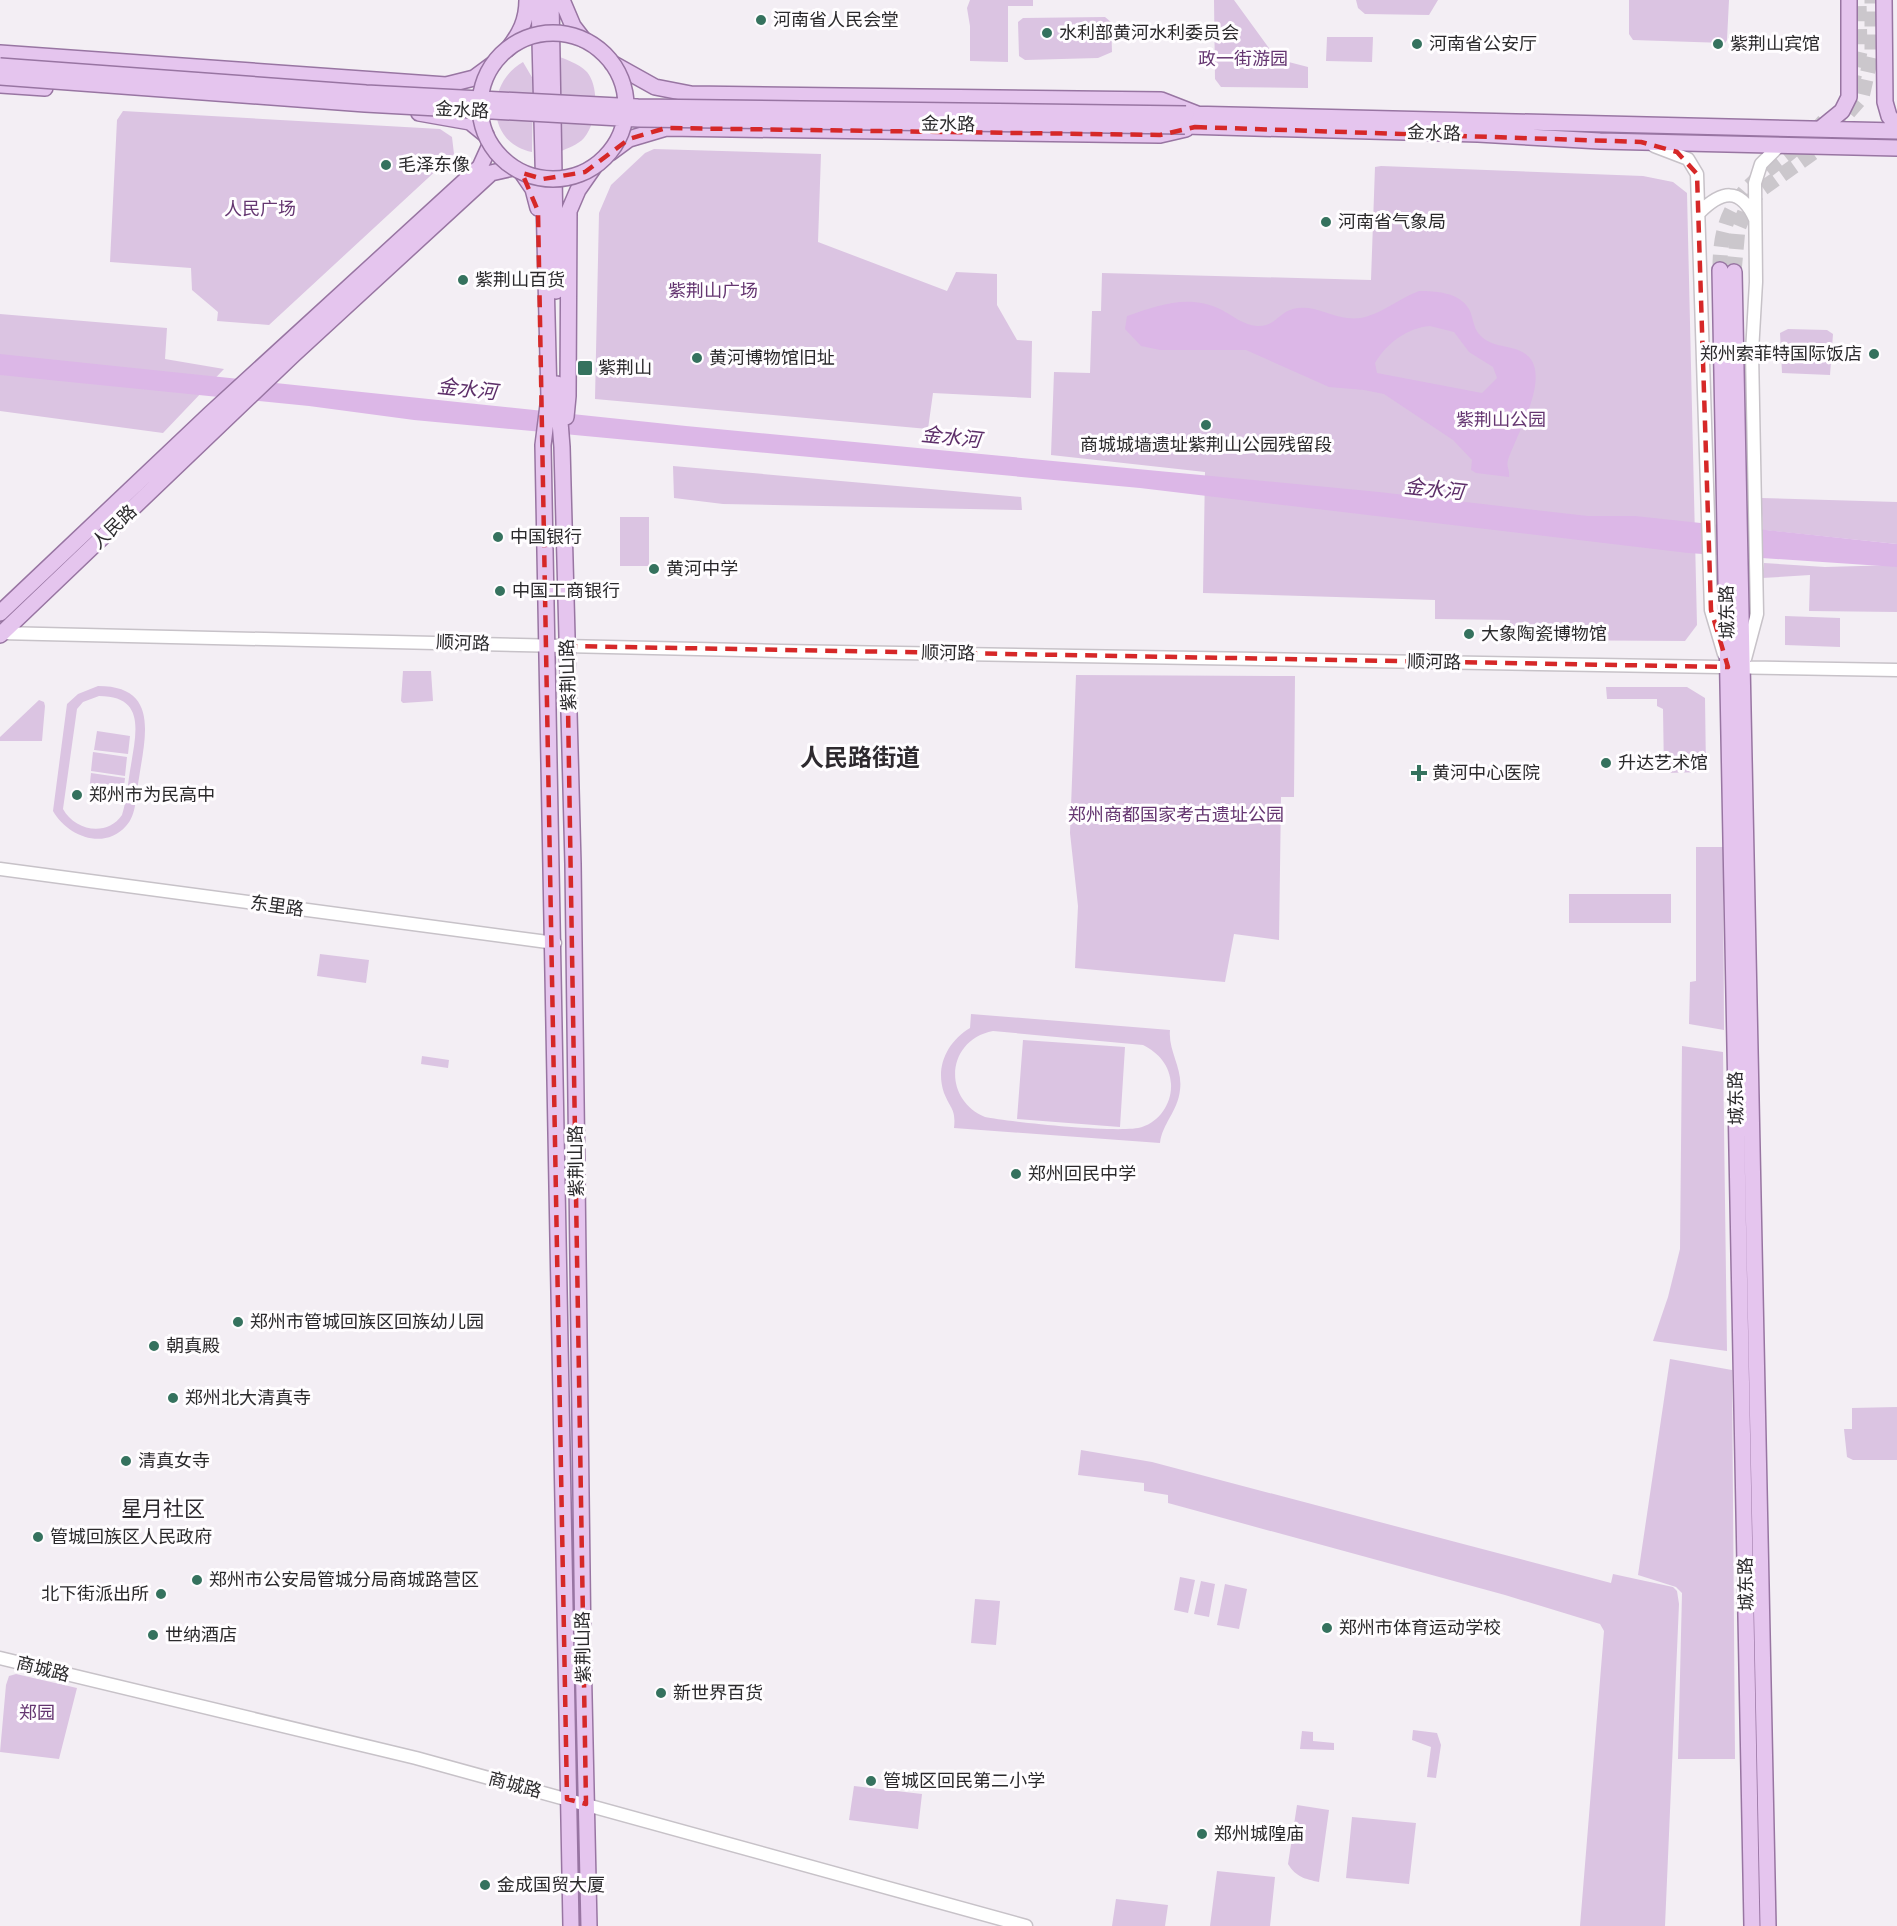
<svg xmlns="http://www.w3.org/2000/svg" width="1897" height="1926" font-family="Quicksand,'Noto Sans SC',sans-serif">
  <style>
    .green { fill: #dbc4e2; fill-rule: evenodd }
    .water { fill: #dcb7e7; fill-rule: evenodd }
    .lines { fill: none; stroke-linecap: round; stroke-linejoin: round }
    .major-tunnel { stroke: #cbc7cc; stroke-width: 15; stroke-dasharray: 15 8; stroke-linecap: butt }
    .minor-casing { stroke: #c7c2c8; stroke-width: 15 }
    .major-casing { stroke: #9875a2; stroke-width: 18 }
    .minor { stroke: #fff; stroke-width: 12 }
    .major { stroke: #e5c5ee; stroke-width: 15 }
    .major-bridge-casing { stroke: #9875a2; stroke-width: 18; stroke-linecap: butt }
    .major-bridge { stroke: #e5c5ee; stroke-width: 15 }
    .marked { fill: none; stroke: #d62828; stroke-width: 4.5; stroke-dasharray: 12 8; stroke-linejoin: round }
    .poi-dot { fill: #35725e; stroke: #fffdff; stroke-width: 2 }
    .labels { text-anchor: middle; stroke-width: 6; stroke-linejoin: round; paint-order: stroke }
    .poi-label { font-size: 18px; fill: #2b2a2c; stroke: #fffdff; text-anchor: start }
    .park-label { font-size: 18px; fill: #653671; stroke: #fffdff }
    .street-label { font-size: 18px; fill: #2b2a2c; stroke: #fffdff }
    .water-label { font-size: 20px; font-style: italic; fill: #5d2f69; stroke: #fffdff }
    .quarter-label { font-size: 21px; fill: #2e2a2f; stroke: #fffdff }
    .district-label { font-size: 24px; font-weight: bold; fill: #2e2a2f; stroke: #fffdff }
  </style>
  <rect width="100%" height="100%" fill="#f3eef4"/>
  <!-- green -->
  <path class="green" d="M970,0h63v6h-25v56l-38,-1v-35l-3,-18z
    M1214,0h20l43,59 31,8v21l-87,-1 -6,-8z
    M1356,0h82l-9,15 -64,-1 -7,-6z
    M1629,0h100l-2,40 -2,3 -92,-3 -4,-6z
    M1105,17l6,5 1,30 -14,6 -73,2 -6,-4 -1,-34 5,-4z
    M1327,37h46l-1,25 -46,-1z
    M554,55c11,4 24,8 33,17 13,16 10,51 -3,66 -6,7 -17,10 -24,14z
    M523,62l10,17 -1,73c-46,-9 -47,-69 -9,-90z
    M123,111l317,18 12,8 2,17 -185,171 -52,-4 1,-9 -26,-22 -1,-22 -81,-6 7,-142z
    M654,149l167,5 -3,88 129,49 9,-19 41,2v31l20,35 15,1 -1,57 -98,-5 -5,36 -333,-30 4,-186 12,-28 34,-32z
    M1381,166l262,10 30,6 14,11 10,432 -12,16 -174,-1 -1,-20 -75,-1v-19l-232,-7 2,-121 -154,-17 3,-83 36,1 2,-62h9l1,-38 269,7 4,-113z
    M0,314l167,14 -2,31 59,10 -61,64 -163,-22z
    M1788,329l39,1 6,4 -3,41 -48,-2 -2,-40z
    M673,466l348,31 1,13 -299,-6 -49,-6z
    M1761,498l136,4v42l-134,-14z
    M620,517h29v49h-29z
    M1764,563l61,4 72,-2v47l-88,-1 1,-36 -48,3z
    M1785,616l55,2v29l-55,-2z
    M403,671h28l2,30 -30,2 -2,-2z
    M1076,675l219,1 -1,121h-13l-2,143 -45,-6 -9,48 -150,-14 3,-62 -8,-73z
    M98,686c62,0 47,51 41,92 -3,15 -2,37 -13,48 -22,25 -59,10 -73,-15l14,-107 11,-10zM99,696c47,0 37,37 32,69 -3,16 -4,34 -9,50 -15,22 -47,16 -59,-6l14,-100 6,-7z
    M1606,687h81l18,11 1,74 -42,1 -1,-64 -6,-3v-7h-50z
    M39,700l5,2 1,4 -3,35h-42v-4z
    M97,731l33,5 -2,18 -34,-4z
    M93,752l34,5 -2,19 -34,-5z
    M91,773l34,5 -2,18 -34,-4z
    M1696,847h27l1,183 -35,-6 1,-42 6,-1z
    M1569,894h102v29h-102z
    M320,954l49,6 -3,23 -49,-7z
    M971,1014l199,16c-2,21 13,38 10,60 -2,21 -18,34 -20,53l-206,-15c2,-19 -3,-18 -10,-35 -9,-26 3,-51 26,-65zM993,1031l150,14c16,8 27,21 28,39 1,19 -11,37 -29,43 -19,7 -133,-5 -157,-10 -43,-18 -39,-77 8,-86z
    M1023,1040l102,7 -5,80 -103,-8z
    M1682,1046l41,6 4,299 -74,-10 15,-44 12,-48z
    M422,1056l27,4 -1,8 -27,-4z
    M1670,1359l62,11 3,389h-57l4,-166 -6,-6 -38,-12z
    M1897,1407v53h-44l-6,-3 -3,-28h8v-21z
    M1081,1450l71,12 459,121 2,-9 60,13 4,4 2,13 -14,322h-85l24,-295 -4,-7 -95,-29 -337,-92v-8l-24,-4v-8l-66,-8z
    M1180,1577l15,3 -7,33 -14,-3z
    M1201,1581l14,3 -6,33 -15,-3z
    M1225,1584l22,5 -8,40 -22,-4z
    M975,1599l25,2 -4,44 -25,-2z
    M16,1674l61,14 -18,71 -59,-7 6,-67 3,-9z
    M1413,1730l24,3 4,12 -5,33 -9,-1 4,-30 -19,-7z
    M1302,1731l11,1v9l21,2v7l-34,-1z
    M854,1786l68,8 -4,35 -69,-9z
    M1297,1805l32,5 -10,72c-14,-3 -23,-5 -31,-18z
    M1352,1817l64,6 -7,61 -63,-6z
    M1217,1871l58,6 -5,49h-60z
    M1116,1899l52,6 -3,21h-53z"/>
  <!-- water -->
  <path class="water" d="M1419,291c16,0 40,1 50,18 4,7 4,18 10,25 13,16 35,9 49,22 23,22 -12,79 -20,104 -2,7 2,10 1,17l-33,-4 -5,-3 1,-10 -19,-20 -69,-46 -20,-4 -35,-3 -83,-37h-86l-19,-4 -16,-17 2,-13c31,-11 62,-22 93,-7 12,6 23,16 37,17 18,1 21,-13 36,-17 19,-5 36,7 54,9 26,4 48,-18 72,-27zM1430,326l24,6 15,20 24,15 4,11 -15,15 -105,-20 -2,-10c12,-20 32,-35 55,-37z
    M0,354l686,72 693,66 209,24h47l262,28v23l-209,-14 -548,-65 -726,-68 -105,-14 -309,-31z"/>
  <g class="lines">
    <!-- major-tunnel -->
    <path class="major-tunnel" d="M1851,89l9,-37 -1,-52
      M1720,270c-1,-91 54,-92 104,-149
      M1734,272l4,-43 10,-25 14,-15 52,-37 48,-55 10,-44v-53"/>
    <defs>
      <path id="minor" d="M1654,146l34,13 9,15 14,436 13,44
        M1699,213c22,-22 41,-27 56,6
        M0,633l781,18 1116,19
        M1745,659l12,-45 -5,-262 4,-70 -1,-99 6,-19 18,-18
        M0,869l555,74
        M0,1658l416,100 610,168"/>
      <path id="major" d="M539,0l10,397 -6,48c13,493 15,987 28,1481
        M551,0l5,291
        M562,0l11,26 10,13
        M1884,0l1,102 4,14 8,10
        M508,49c12,-15 19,-29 19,-49
        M0,53l446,32 28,-7 19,-14
        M612,63l43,24 36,7 470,6 36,14
        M0,85l45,3
        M419,113l51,9 16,13
        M1186,114l711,17
        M1185,126l293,8 122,7 297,7
        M1820,129l22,-18 7,-14v-97
        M610,153l19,-14 37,-11 494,7 26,-6
        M522,173l11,16 5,19
        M1720,270l32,1656
        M1734,272l34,1654
        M557,384l5,63 11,417 10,787 6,275
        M566,417l2,-21 1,-185 9,-21 16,-23
        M0,613l209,-198 271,-248 10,-22
        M0,635l293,-280 198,-182 22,-5"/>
    </defs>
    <!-- minor casing -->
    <use href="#minor" class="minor-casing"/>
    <!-- major casing -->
    <use href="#major" class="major-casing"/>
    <!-- minor -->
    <use href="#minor" class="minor"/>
    <!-- major -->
    <use href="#major" class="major"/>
    <defs>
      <path id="major-bridge" d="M480 106a73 73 0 1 1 146 0a73 73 0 1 1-146 0Z
        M0,66l366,27 272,14 548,7
        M0,77l365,27 273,15 547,7"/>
    </defs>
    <!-- major-bridge casing -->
    <use href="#major-bridge" class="major-bridge-casing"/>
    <!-- major-bridge -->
    <use href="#major-bridge" class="major-bridge"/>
  </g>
  <!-- marked area -->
  <path class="marked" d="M1195,127l446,15 36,10 20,22 14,436 17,57 -1161,-21 19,1158 -19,-5 -29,-1588 -16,-38 21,6 42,-7 44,-33 37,-11 494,7z"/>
  <!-- markers -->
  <g class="poi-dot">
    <circle cx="761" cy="20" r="6"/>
    <circle cx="1047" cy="33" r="6"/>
    <circle cx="1417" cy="44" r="6"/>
    <circle cx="1718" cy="44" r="6"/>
    <circle cx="386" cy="165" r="6"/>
    <circle cx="1326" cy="222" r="6"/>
    <circle cx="463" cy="280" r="6"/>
    <circle cx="1874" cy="354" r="6"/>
    <circle cx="697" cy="358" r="6"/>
    <rect x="577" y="360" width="16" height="16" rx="3"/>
    <circle cx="1206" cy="425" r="6"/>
    <circle cx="498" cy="537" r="6"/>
    <circle cx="654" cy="569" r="6"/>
    <circle cx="500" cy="591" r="6"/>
    <circle cx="1469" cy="634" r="6"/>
    <circle cx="1606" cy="763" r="6"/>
    <path d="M1416 764h6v6h6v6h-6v6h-6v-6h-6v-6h6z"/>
    <circle cx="77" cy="795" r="6"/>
    <circle cx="1016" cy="1174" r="6"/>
    <circle cx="238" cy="1322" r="6"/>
    <circle cx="154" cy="1346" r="6"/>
    <circle cx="173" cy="1398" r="6"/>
    <circle cx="126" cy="1461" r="6"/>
    <circle cx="38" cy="1537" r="6"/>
    <circle cx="197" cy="1580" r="6"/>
    <circle cx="161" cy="1594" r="6"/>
    <circle cx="1327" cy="1628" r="6"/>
    <circle cx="153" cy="1635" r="6"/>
    <circle cx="661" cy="1693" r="6"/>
    <circle cx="871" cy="1781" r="6"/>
    <circle cx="1202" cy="1834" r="6"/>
    <circle cx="485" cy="1885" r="6"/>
  </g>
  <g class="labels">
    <!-- poi labels -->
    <g class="poi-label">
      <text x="773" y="26">河南省人民会堂</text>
      <text x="1059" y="39">水利部黄河水利委员会</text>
      <text x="1429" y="50">河南省公安厅</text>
      <text x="1730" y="50">紫荆山宾馆</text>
      <text x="398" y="171">毛泽东像</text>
      <text x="1338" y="228">河南省气象局</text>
      <text x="475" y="286">紫荆山百货</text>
      <text x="1862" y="360" text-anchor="end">郑州索菲特国际饭店</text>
      <text x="709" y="364">黄河博物馆旧址</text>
      <text x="598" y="374">紫荆山</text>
      <text x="1206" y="451" text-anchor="middle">商城城墙遗址紫荆山公园残留段</text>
      <text x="510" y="543">中国银行</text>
      <text x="666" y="575">黄河中学</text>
      <text x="512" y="597">中国工商银行</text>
      <text x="1481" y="640">大象陶瓷博物馆</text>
      <text x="1618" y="769">升达艺术馆</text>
      <text x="1432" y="779">黄河中心医院</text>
      <text x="89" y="801">郑州市为民高中</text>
      <text x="1028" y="1180">郑州回民中学</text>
      <text x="250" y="1328">郑州市管城回族区回族幼儿园</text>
      <text x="166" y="1352">朝真殿</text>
      <text x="185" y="1404">郑州北大清真寺</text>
      <text x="138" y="1467">清真女寺</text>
      <text x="50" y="1543">管城回族区人民政府</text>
      <text x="209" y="1586">郑州市公安局管城分局商城路营区</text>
      <text x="149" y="1600" text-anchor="end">北下街派出所</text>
      <text x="1339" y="1634">郑州市体育运动学校</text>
      <text x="165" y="1641">世纳酒店</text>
      <text x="673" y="1699">新世界百货</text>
      <text x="883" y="1787">管城区回民第二小学</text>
      <text x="1214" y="1840">郑州城隍庙</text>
      <text x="497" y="1891">金成国贸大厦</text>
    </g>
    <!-- park labels -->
    <g class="park-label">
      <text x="1243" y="65">政一街游园</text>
      <text x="260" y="215">人民广场</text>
      <text x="713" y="297">紫荆山广场</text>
      <text x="1501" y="426">紫荆山公园</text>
      <text x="1176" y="821">郑州商都国家考古遗址公园</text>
      <text x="37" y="1719">郑园</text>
    </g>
    <!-- street labels -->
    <g class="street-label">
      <text transform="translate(462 110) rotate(3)" y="6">金水路</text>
      <text transform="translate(948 124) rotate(1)" y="6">金水路</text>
      <text transform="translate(1434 133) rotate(2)" y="6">金水路</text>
      <text transform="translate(114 527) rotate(-44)" y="6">人民路</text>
      <text transform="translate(1727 612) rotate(-91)" y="6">城东路</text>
      <text transform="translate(463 643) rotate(2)" y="6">顺河路</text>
      <text transform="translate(948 653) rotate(1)" y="6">顺河路</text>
      <text transform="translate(1434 662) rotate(1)" y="6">顺河路</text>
      <text transform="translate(568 675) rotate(-92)" y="6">紫荆山路</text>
      <text transform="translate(277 906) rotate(8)" y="6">东里路</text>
      <text transform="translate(1736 1098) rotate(-91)" y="6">城东路</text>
      <text transform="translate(576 1161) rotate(-91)" y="6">紫荆山路</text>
      <text transform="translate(1746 1584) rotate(-91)" y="6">城东路</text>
      <text transform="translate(583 1647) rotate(-91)" y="6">紫荆山路</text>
      <text transform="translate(43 1669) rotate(14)" y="6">商城路</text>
      <text transform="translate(515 1785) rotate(15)" y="6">商城路</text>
    </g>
    <!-- water labels -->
    <g class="water-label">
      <text transform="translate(467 389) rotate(6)" y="7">金水河</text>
      <text transform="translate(951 437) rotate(6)" y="7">金水河</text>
      <text transform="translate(1434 489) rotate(6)" y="7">金水河</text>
    </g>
    <!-- quarter labels -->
    <g class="quarter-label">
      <text x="163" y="1516">星月社区</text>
    </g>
    <!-- district labels -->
    <g class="district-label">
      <text x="860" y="766">人民路街道</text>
    </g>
  </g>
</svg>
